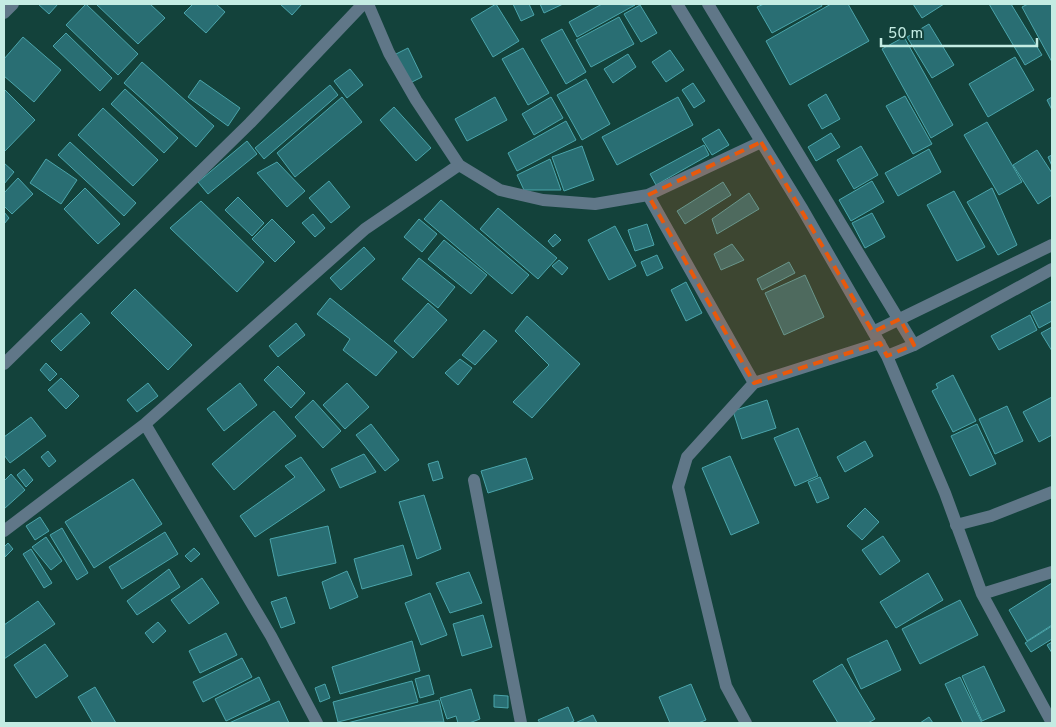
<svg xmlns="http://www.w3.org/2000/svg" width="1056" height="727" font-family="Overpass,sans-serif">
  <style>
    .building { fill: #296e73; stroke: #4ba5ab }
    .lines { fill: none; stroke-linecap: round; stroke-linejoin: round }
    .minor { stroke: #607788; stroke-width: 12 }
    .marked { fill: #e8590c; fill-opacity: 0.2; stroke: #e8590c; stroke-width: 4; stroke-dasharray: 10 6; stroke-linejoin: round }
  </style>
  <rect width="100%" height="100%" fill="#13423b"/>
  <!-- building -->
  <path class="building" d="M38,4h20l-9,10z
    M86,4l52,50 -20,21 -52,-50z
    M96,4h54l15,14 -27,26z
    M193,4h23l9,8 -19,21 -22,-20z
    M280,4h22l-10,11z
    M496,4l23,37 -26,16 -22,-38z
    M513,4h16l5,11 -13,6z
    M540,4h23l-19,9z
    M602,4l33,1 -58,32 -8,-15z
    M764,4h57l1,2 -50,27 -15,-26z
    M831,4h17l21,37 -79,44 -24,-44z
    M913,4h31l-22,14z
    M989,4h22l31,51 -17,10z
    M1028,4h24v58l-30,-55z
    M640,5l17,28 -16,9 -17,-28z
    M619,17l15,27 -43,23 -15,-27z
    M929,24l25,41 -22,13 -25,-41z
    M562,29l24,43 -20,12 -25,-44z
    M66,33l46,45 -12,13 -47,-45z
    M23,37l38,33 -27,32 -30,-26v-17z
    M904,37l49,88 -22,13 -49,-89z
    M408,48l14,29 -14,7 -14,-29z
    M523,48l26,45 -21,12 -26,-46z
    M670,50l14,20 -18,12 -14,-20z
    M628,54l8,13 -23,16 -9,-14z
    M1015,57l19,33 -46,27 -19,-33z
    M142,62l72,64 -18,21 -72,-64z
    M350,69l13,16 -16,13 -13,-17z
    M586,79l24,45 -28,16 -25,-45z
    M200,80l40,28 -12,18 -40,-29z
    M693,83l12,18 -11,7 -12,-18z
    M330,85l8,10 -74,64 -9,-11z
    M4,89l31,31 -31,32z
    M125,89l53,49 -14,15 -53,-49z
    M826,94l14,25 -18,10 -14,-24z
    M905,96l27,48 -19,10 -27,-48z
    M342,97l20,25 -67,55 -18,-24z
    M495,97l12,23 -40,21 -12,-22z
    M551,97l12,21 -29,17 -12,-21z
    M678,97l15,28 -76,40 -15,-28z
    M1052,97v13l-5,-10z
    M394,107l37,41 -15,13 -36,-41z
    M103,108l55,52 -25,26 -55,-51z
    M566,121l10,19 -59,31 -9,-18z
    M987,122l35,60 -23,13 -35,-60z
    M719,129l10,16 -17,10 -10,-16z
    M831,133l9,14 -24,14 -8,-14z
    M247,141l10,13 -49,40 -10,-12z
    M70,142l66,61 -12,13 -66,-61z
    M704,145l5,10 -53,30 -6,-11z
    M582,146l12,34 -30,11 -12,-34z
    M861,146l17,29 -24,14 -17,-29z
    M929,149l12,23 -43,24 -13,-23z
    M1037,150l15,23v22l-14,9 -25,-39z
    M1052,155v11l-4,-9z
    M46,159l31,21 -16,24 -31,-21z
    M550,159l11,31h-37l-7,-15z
    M277,162l28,29 -18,16 -30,-34z
    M4,163l10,9 -10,12z
    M18,178l15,16 -21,20 -8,-8v-13z
    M329,181l21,26 -19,16 -22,-25z
    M872,181l12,21 -33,19 -12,-21z
    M723,182l8,13 -46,29 -8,-13z
    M85,188l35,36 -22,20 -34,-35z
    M992,188l25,57 -19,10 -31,-53z
    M954,191l31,56 -28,14 -30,-56z
    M749,193l10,16 -42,25 -5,-15z
    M238,197l26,26 -12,13 -27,-26z
    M441,200l88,75 -17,19 -88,-75z
    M201,201l63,61 -27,30 -67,-64z
    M498,208l59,50 -19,21 -58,-50z
    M4,212l5,6 -5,6z
    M872,213l13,24 -20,11 -13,-25z
    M313,214l12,14 -10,9 -13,-14z
    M272,219l23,23 -20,20 -23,-23z
    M419,219l18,15 -15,18 -18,-15z
    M647,224l7,21 -19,6 -7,-21z
    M615,226l21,40 -27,14 -21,-40z
    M555,234l6,6 -8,7 -5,-6z
    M444,240l43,35 -16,19 -43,-35z
    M732,244l12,16 -23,10 -7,-16z
    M364,247l11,12 -34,31 -11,-12z
    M657,255l6,13 -16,8 -6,-14z
    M419,258l36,29 -17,21 -36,-29z
    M559,260l9,8 -6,7 -10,-9z
    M789,262l6,11 -33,17 -5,-11z
    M805,275l19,42 -40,18 -19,-42z
    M686,282l16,31 -16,8 -15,-31z
    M135,289l57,56 -24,25 -57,-57z
    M330,298l67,54 -21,24 -33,-26 7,-11 -33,-25z
    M1052,301v20l-13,7 -8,-16z
    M428,303l19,17 -34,38 -19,-17z
    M81,313l9,10 -29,28 -10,-10z
    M1030,315l7,15 -38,20 -8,-14z
    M527,316l53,48 -48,54 -19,-16 36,-37 -34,-34z
    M296,323l9,12 -27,22 -9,-11z
    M1052,327v24l-11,-18z
    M484,330l13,11 -22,24 -13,-10z
    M460,359l12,9 -14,17 -13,-12z
    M46,363l11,11 -7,7 -10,-11z
    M278,366l27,27 -14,15 -27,-28z
    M953,375l23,46 -23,11 -21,-41 6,-3 -2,-4z
    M61,378l18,18 -13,13 -18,-19z
    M148,383l10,13 -21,16 -10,-12z
    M240,383l17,22 -33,26 -17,-22z
    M347,383l22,24 -24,22 -22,-24z
    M1052,397v38l-13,7 -16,-30z
    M313,400l28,31 -18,17 -28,-31z
    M767,400l9,28 -34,11 -9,-28z
    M1007,406l16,35 -28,13 -16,-35z
    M274,411l22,25 -62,54 -22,-26z
    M31,417l15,19 -36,27 -6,-8v-18z
    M371,424l28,36 -14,11 -29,-36z
    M977,424l19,40 -26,12 -19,-40z
    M798,428l20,48 -23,10 -21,-48z
    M865,441l8,15 -28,16 -8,-15z
    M48,451l8,10 -7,6 -8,-10z
    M364,454l12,18 -36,16 -9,-19z
    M730,456l29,67 -28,12 -29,-67z
    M301,457l24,33 -70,47 -15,-21 55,-39 -10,-11z
    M526,458l7,21 -45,14 -7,-22z
    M438,461l5,17 -10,3 -5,-17z
    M24,469l9,11 -7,7 -9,-12z
    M11,474l14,16 -21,19v-28z
    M820,477l9,21 -12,5 -9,-21z
    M133,479l29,45 -68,44 -29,-46z
    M424,495l17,54 -24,10 -18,-57z
    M865,508l14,14 -17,18 -15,-14z
    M40,517l9,14 -14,9 -9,-14z
    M328,526l8,37 -58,13 -8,-37z
    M62,528l26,45 -11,7 -27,-45z
    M165,532l13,22 -56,35 -13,-22z
    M883,536l17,25 -20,14 -18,-25z
    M46,537l16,24 -11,9 -19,-23z
    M8,543l5,6 -8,8 -1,-10z
    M403,545l9,30 -50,14 -8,-30z
    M194,548l6,6 -9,8 -6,-6z
    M31,549l21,34 -8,5 -21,-34z
    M169,569l11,18 -43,28 -10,-14z
    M347,571l11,26 -28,12 -8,-27z
    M469,572l13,31 -32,10 -14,-30z
    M928,573l15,27 -47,28 -16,-26z
    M202,578l17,25 -30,21 -18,-24z
    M1052,583v42l-25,16 -18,-31z
    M430,593l17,42 -26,10 -16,-42z
    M286,597l9,26 -14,5 -10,-26z
    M960,600l18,35 -58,29 -18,-35z
    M38,601l17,23 -51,35v-34z
    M483,615l9,32 -30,9 -9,-32z
    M158,622l8,9 -13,12 -8,-10z
    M1052,626v13l-21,13 -6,-9z
    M226,633l11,22 -37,18 -11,-22z
    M887,640l14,30 -40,19 -14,-30z
    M412,641l8,30 -80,23 -8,-27z
    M1052,642v11l-5,-8z
    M45,644l23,32 -32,22 -22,-33z
    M242,658l10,19 -49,25 -10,-20z
    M842,664l33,55 -7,4h-30l-25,-42z
    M984,666l21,45 -23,10 -20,-45z
    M429,675l5,19 -14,4 -5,-19z
    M259,677l11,23 -44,21 -11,-22z
    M960,677l22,46h-19l-18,-39z
    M412,681l6,21 -80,20 -5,-20z
    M325,684l5,14 -10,4 -5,-14z
    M691,684l15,36 -8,3h-28l-11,-26z
    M95,687l21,36h-23l-15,-26z
    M471,689l9,30 -11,4h-11l-2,-7 -9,3 -7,-21z
    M494,695l14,1v12l-14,-1z
    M439,700l5,22 -97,1z
    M279,701l10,22h-60z
    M568,707l6,14 -5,2h-29l-2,-3z
    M593,715l4,8h-22z
    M929,717l4,6h-13z"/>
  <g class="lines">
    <!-- minor -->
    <path class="minor" d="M368,4l21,49 27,47 43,65
      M677,4l126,206 84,146 27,-11 138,-76
      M708,4l206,341
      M4,13l9,-9
      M648,195l106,188 126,-40
      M873,332l179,-87
      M887,356l58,137 37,101 70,129
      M4,364l246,-241 113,-119
      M145,424l126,212 46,87
      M474,480l47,243
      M956,525l35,-9 61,-24
      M4,531l141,-107 220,-195 94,-64 41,25 43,10 52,4 53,-9 113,-53
      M982,594l70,-22
      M746,723l-20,-37 -48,-199 9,-30 67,-74"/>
  </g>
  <!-- marked area -->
  <path class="marked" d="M761,142l112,190 27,-13 14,26 -27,11 -7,-13 -126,40 -106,-188z"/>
  <!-- border -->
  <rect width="1056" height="727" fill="none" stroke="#c4ece3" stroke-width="10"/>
  <!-- scale -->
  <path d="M881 38v8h156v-8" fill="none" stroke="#c4ece3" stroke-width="2.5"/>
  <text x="888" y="38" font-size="15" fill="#c4ece3" stroke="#13423b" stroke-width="4" paint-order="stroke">50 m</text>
</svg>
